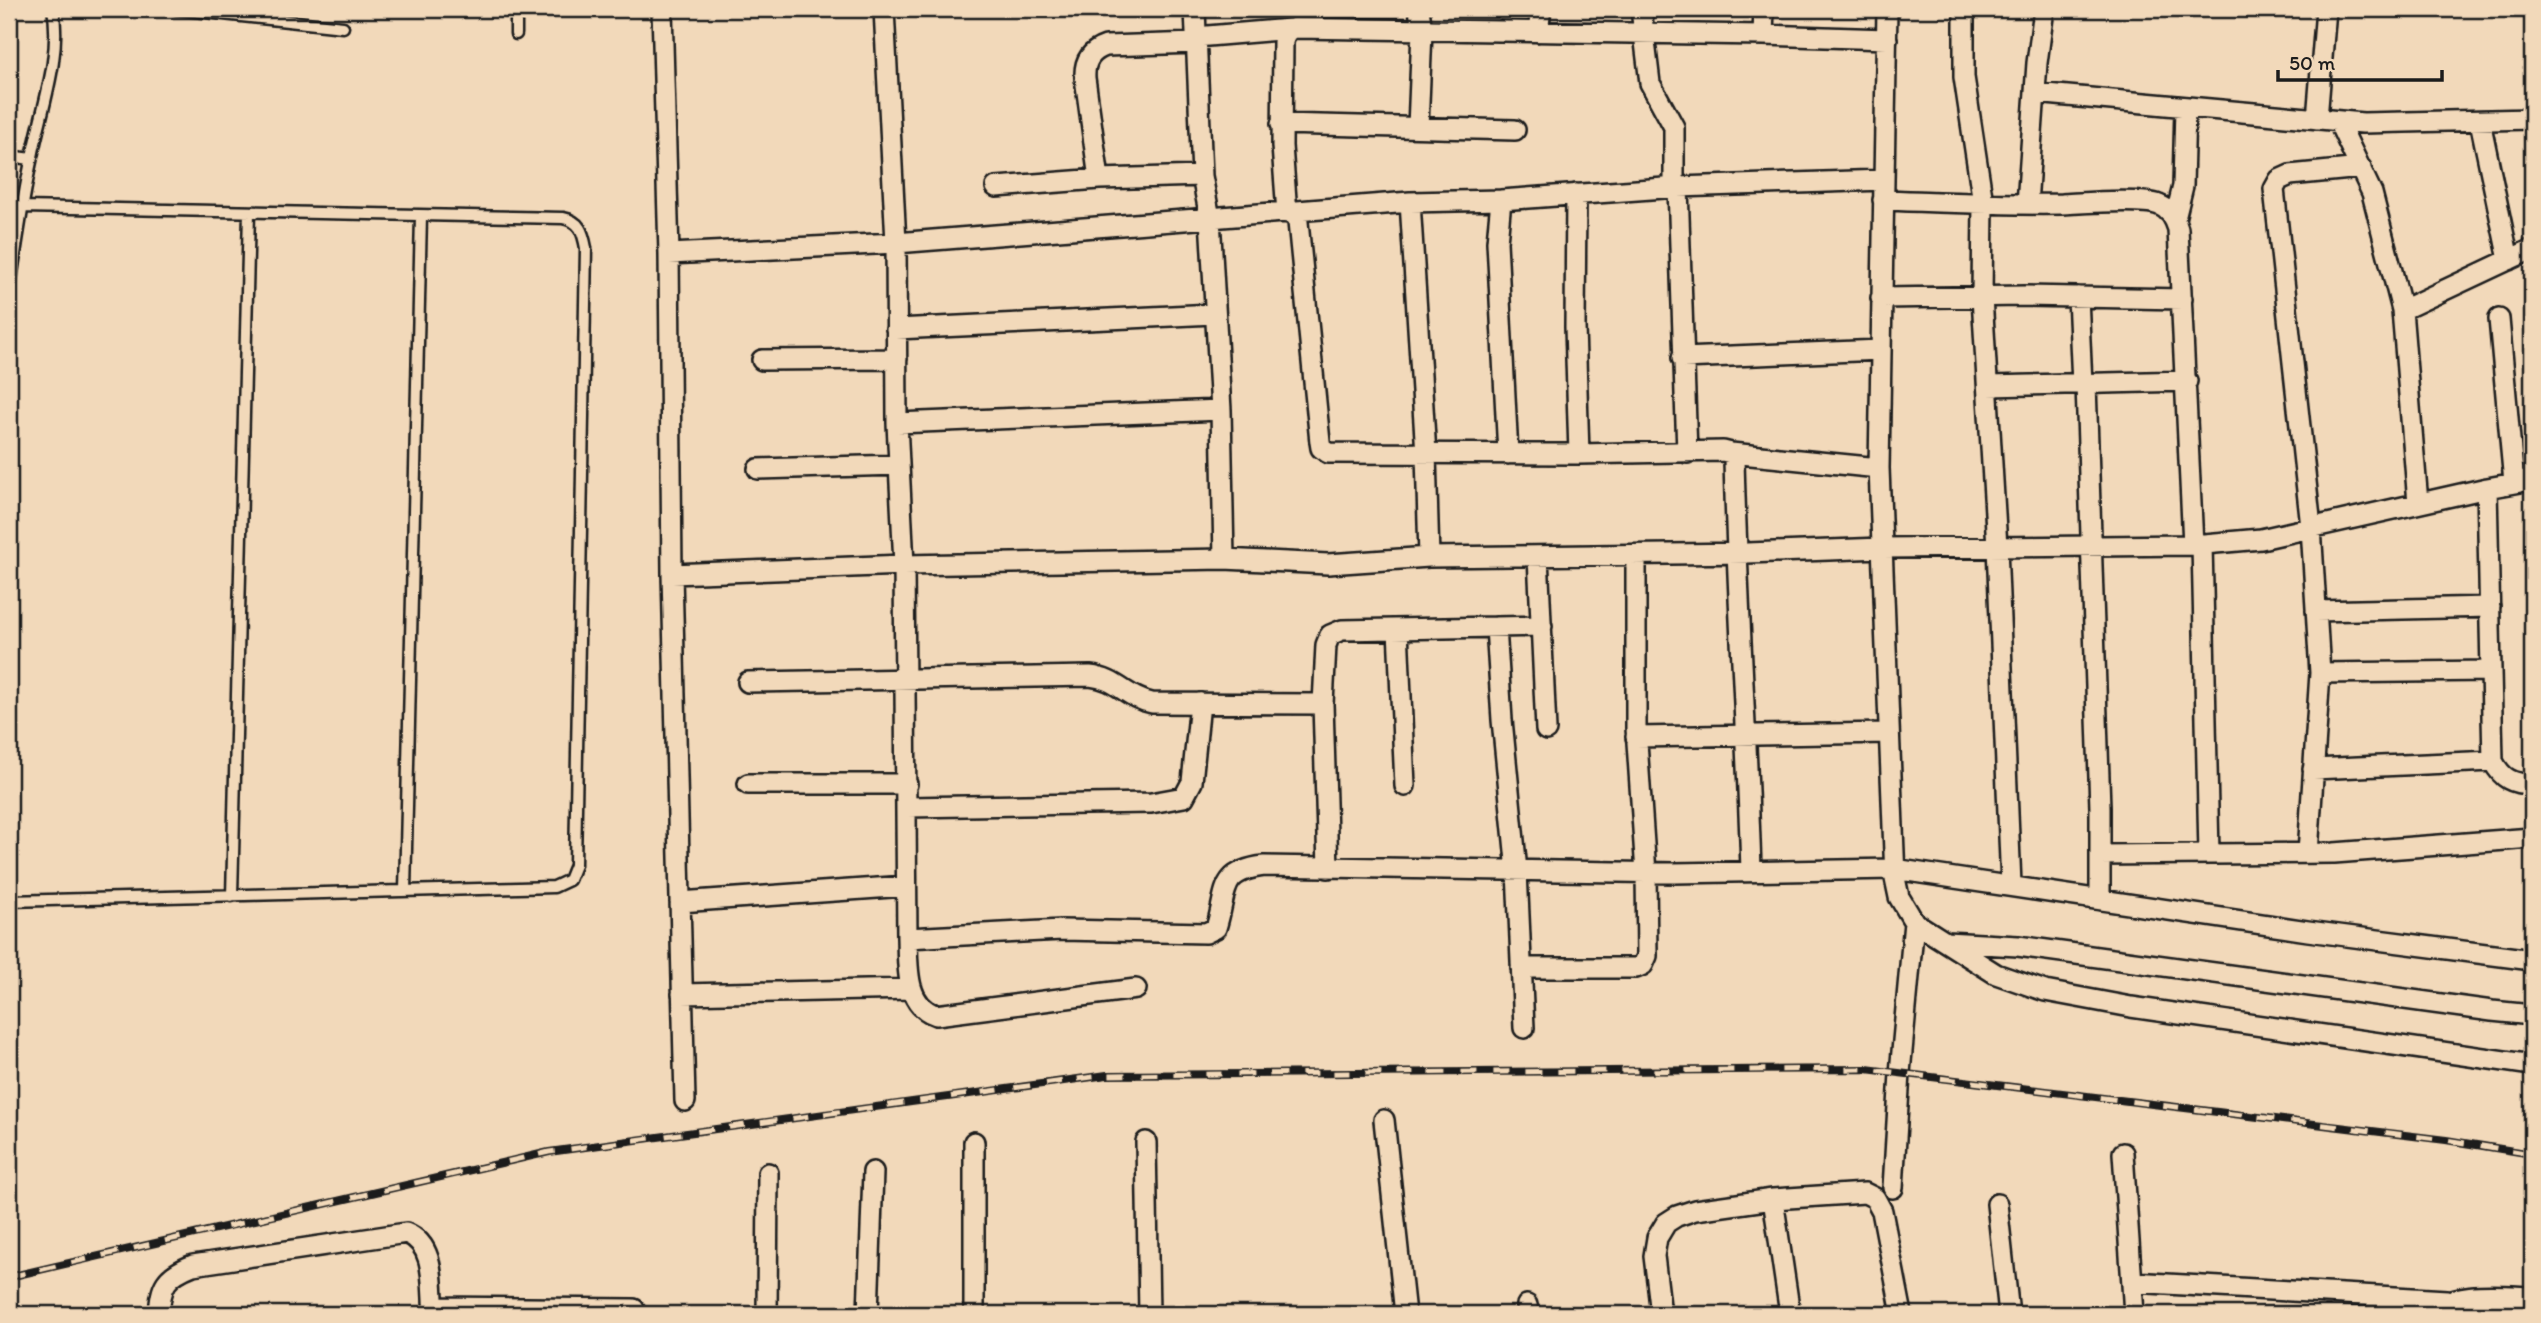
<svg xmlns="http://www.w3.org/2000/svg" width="2541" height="1323" font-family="Itim,sans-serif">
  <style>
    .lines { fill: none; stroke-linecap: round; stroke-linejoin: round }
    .lane-casing { stroke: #1c1c1c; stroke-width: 15 }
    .street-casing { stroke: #1c1c1c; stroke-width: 24 }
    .lane { stroke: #f2d9ba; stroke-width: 10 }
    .street { stroke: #f2d9ba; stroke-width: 19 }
    .rail-casing { stroke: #1c1c1c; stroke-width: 8 }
    .rail { stroke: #f2d9ba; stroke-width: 5; stroke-dasharray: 16; stroke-linecap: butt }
  </style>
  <rect width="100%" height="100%" fill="#f2d9ba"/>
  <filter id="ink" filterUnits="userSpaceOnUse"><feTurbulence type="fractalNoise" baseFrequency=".0143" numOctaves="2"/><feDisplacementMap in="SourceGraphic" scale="14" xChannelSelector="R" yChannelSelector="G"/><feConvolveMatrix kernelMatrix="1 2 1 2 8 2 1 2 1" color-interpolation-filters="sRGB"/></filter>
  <g filter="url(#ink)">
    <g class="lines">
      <defs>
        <path id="lane" d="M176,9l167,18
          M516,9v25
          M9,156l22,3
          M9,294c7,-45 13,-92 23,-137 9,-46 30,-102 21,-148
          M405,891l16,-675
          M232,896l17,-684
          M9,901l545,-14 15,-7 6,-15 11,-617c-3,-16 -6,-27 -23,-30l-540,-11"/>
        <path id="street" d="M662,9l7,245 3,320 232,-9 320,-6 104,5 101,-7 318,-4 135,-5 311,-3 68,-6 226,-51 45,-8
          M884,9l12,234 1,180 7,142 3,373c1,28 -2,67 29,77l200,-26
          M1195,9l7,167 8,42 11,192 3,149
          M1641,9l9,74 24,44v60
          M1887,9l-8,459 16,410 4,19 15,25 82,52 49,17 86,16 401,58
          M1964,9v68l19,126 -1,94 15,250 14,338
          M1538,32l3,-23
          M1763,35l1,-26
          M1196,37l94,-8
          M2035,93l328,30 169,-4
          M2317,119l9,-110
          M2338,121l34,72 30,117 16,193
          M2480,121l29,139
          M1281,124l234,6
          M1418,127l4,-96 -3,-22
          M1099,179l-14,-101c-1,-17 6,-27 21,-32l90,-3
          M996,187l103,-8 103,-3
          M1678,187l9,266
          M1576,194l-1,133 4,127
          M1501,200l177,-13 206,-7
          M1883,200c60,2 119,5 179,4 21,-1 80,-6 97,1 11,4 16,14 19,24l15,316
          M1410,202l16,252 3,103
          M2027,204l10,-141 7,-54
          M1297,212l23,230 1,6 7,5 251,1 144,-3 8,2 3,6c3,137 13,275 17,412
          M1287,213l-5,-67 1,-104 3,-10 8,-4 469,7 124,4
          M2175,219l8,-33 2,-79
          M669,254l227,-11 514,-41 91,-2 -4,42 11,212
          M2078,297l4,87
          M1881,298l144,-2 157,3
          M2402,310l130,-61
          M2499,319l15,164
          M896,329l318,-15
          M1682,358l199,-8
          M762,360l135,-1
          M2086,384l14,424v90
          M1988,386l199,-5
          M897,423l324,-13
          M1731,453l148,15
          M758,469l141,-4
          M2487,488l6,273c9,18 20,23 39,23
          M2202,544l7,310
          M1538,556l8,174
          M672,574l13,527
          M2316,611l174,-4
          M1496,627l6,93 15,151 7,157
          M1398,629l7,157
          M2320,673l171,-2
          M748,682l342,-6c28,3 36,22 62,27l171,1
          M1636,737l253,-4
          M2313,769l180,-8
          M748,784h159
          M907,807l244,-4 33,-6 8,-15 8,-79
          M2308,853l12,-180 -9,-146 -37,-338 5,-9 11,-5 71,-7
          M2100,855l234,-2 198,-15
          M1328,868l-5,-164 3,-59 4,-10 12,-5 200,-4
          M680,902l226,-16
          M907,938l155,-8 144,3 10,-5c12,-37 2,-56 48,-62l410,7 220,-4 414,62 224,29
          M1946,942l72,4 474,65 40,4
          M1521,968h115l7,-3 4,-9 -1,-83 -10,-145v-173
          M682,994l230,-5
          M1384,1120l21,194
          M1146,1142l3,172
          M2123,1153l11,161
          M1893,1188l7,-115 14,-151
          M1773,1199l17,115
          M1997,1204l12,110
          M2132,1282l315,18
          M1527,1305l1,9
          M433,1307l201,2
          M159,1314c2,-29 6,-38 34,-49l213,-32c31,12 25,54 28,81
          M767,1314l1,-141
          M868,1314l5,-142
          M974,1314v-172
          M1661,1314l-7,-58 3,-18 9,-15 11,-7 18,-6 78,-11 92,-6 10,5 7,13 20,103
          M2431,1314c16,-25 74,-18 101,-17"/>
      </defs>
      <!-- lane casing -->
      <use href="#lane" class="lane-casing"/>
      <!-- street casing -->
      <use href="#street" class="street-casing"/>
      <!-- lane -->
      <use href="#lane" class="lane"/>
      <!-- street -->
      <use href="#street" class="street"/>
      <defs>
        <path id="rail" d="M9,1277l540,-125 558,-77 759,-6 580,71 86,14"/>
      </defs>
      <!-- rail casing -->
      <use href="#rail" class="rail-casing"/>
      <!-- rail -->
      <use href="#rail" class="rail"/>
    </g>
  </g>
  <!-- margin -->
  <rect width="2541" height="1323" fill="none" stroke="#f2d9ba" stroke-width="35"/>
  <rect x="18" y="18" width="2506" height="1288" fill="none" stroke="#1c1c1c" stroke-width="2.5" filter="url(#ink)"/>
  <!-- scale -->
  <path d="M2278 70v10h164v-10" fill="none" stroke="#1c1c1c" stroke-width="3.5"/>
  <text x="2289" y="70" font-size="21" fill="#1c1c1c" stroke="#f2d9ba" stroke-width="5" paint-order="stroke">50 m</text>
</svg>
